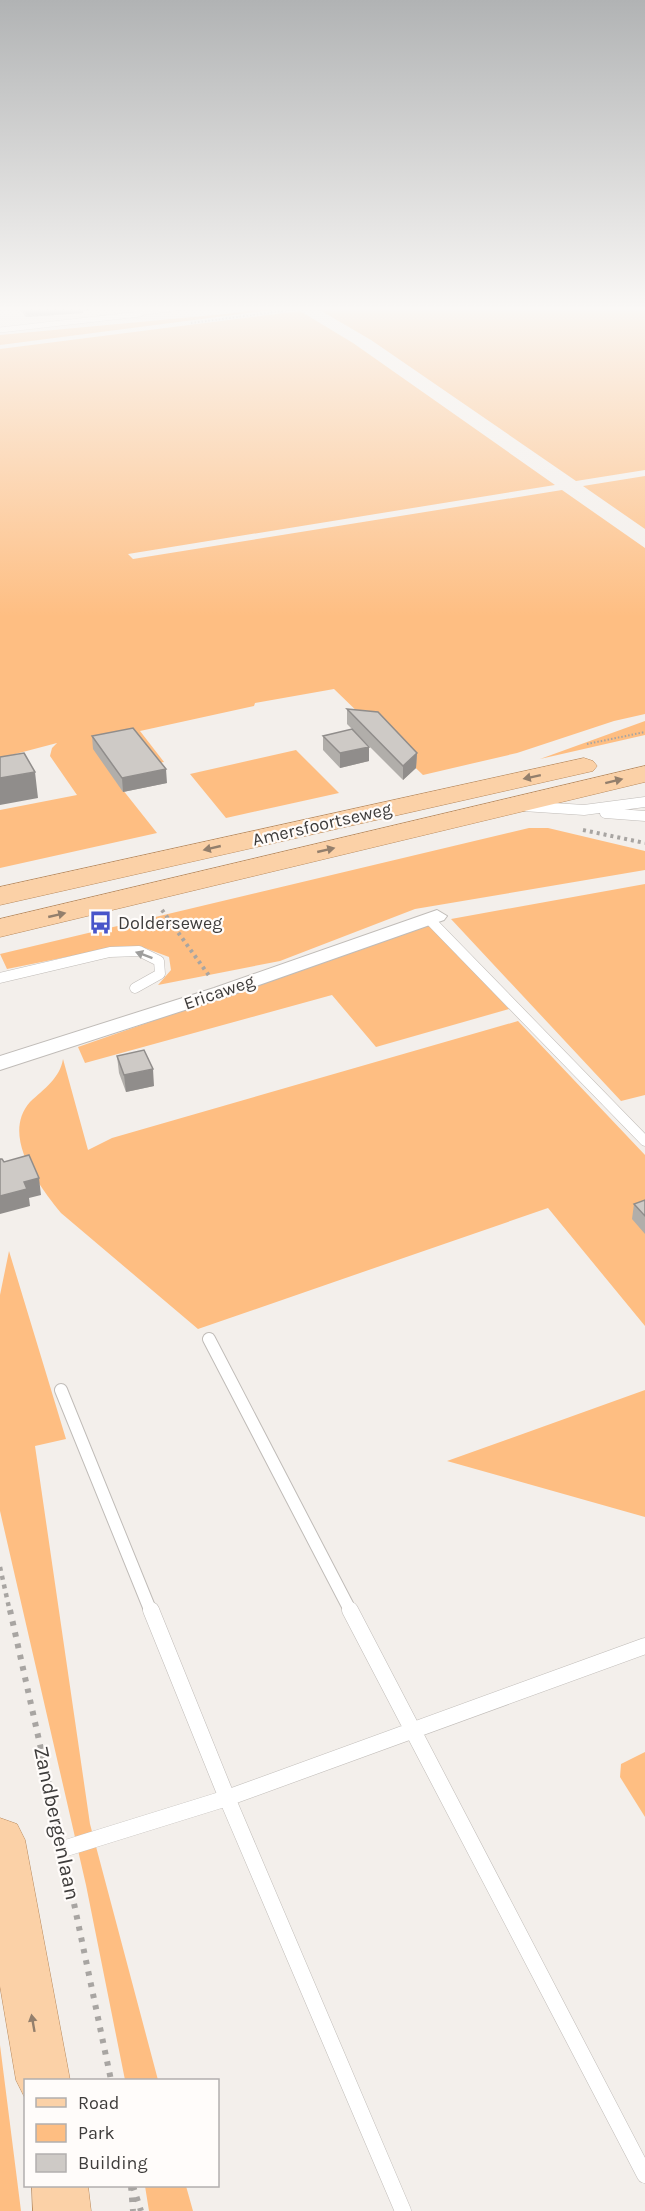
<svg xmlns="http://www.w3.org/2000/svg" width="645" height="2211" font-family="Karla,sans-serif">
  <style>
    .green { fill: #febe82 }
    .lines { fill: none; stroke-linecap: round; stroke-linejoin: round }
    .lane-far3-casing { stroke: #c0bcb8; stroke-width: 6 }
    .lane-far2-casing { stroke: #c0bcb8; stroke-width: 11 }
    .lane-far1-casing { stroke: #c0bcb8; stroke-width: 14 }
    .lane-casing { stroke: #c0bcb8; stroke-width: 17 }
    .street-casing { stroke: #c0bcb8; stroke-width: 2 }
    .primary-casing { stroke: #b8895c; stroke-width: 1 }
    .path-far3 { stroke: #a8a5a2; stroke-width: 2; stroke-dasharray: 1.5 2; stroke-linecap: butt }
    .path-far2 { stroke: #a8a5a2; stroke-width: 4; stroke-dasharray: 3 4; stroke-linecap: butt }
    .path-far1 { stroke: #a8a5a2; stroke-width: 4.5; stroke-dasharray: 4 5; stroke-linecap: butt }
    .path { stroke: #a8a5a2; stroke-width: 6; stroke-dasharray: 4.5 7; stroke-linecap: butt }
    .lane-far3 { stroke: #fff; stroke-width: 5 }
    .lane-far2 { stroke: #fff; stroke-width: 10 }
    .lane-far1 { stroke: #fff; stroke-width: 12 }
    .lane { stroke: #fff; stroke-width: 16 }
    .street { fill: #fff; fill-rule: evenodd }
    .primary { fill: #fbd1a7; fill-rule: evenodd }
    .wall { fill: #b1aeaa }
    .shaded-wall { fill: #908d8b }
    .building { fill: #cecac6; stroke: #908d8b; stroke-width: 1.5 }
    .oneway { fill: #937f6c }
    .oneway2 { fill: #9e9e9d }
    .labels { text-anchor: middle; stroke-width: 4.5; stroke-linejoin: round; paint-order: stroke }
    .street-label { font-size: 18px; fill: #3e3c3b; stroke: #fffcfa }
    .poi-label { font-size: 18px; fill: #3e3c3b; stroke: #fffcfa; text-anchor: start }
    .near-street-label { font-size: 21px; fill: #3e3c3b; stroke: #fffcfa }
  </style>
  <rect width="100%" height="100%" fill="#f3efeb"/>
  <!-- green -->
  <path class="green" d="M263,307h32l-295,38v-10l236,-22z
    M330,307h315v163l-69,11 -205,-141 -53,-31z
    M300,311l53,32 202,142 -427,69 5,5 429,-69 83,58v166l-31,7 -97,32 -94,22 -89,-86 -79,14 -1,3 -114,25 24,31 -50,10 1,8 42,53 -157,35v-58l77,-15 -27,-39 2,-8 5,-5 -57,15v-409z
    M645,476v53l-62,-43z
    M645,721v14l-105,24z
    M296,750l43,43 -113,25 -36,-44z
    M529,828h19l97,23v19l-230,39 -135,52 -122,24 13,-15 -2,-13 -24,-9h-34l-104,21 -7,-15z
    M645,884v211l-24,6 -170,-182z
    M428,925l5,2 76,82 -133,38 -44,-52 -247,68 -7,-16z
    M518,1021l127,134v171l-97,-118 -350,121 -137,-116c-21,-26 -61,-77 -31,-111 14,-13 30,-24 33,-43l25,91 24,-12z
    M9,1251l57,188 -31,7 55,378 68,256h-33l-39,-195 -86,-374v-216z
    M645,1390v127l-198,-56z
    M645,1752v65l-25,-40 1,-13z
    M0,2045l21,166h-21z
    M145,2186h41l7,25h-44z"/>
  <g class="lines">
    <defs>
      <path id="lane-far3" d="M138,313l46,-6
        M0,330l140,-16 -8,-7"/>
      <path id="lane-far2" d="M523,806l61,4 61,-8
        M605,813l40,3
        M429,919l216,222
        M0,978l110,-26 29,-1 20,10 1,13 -25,14"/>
      <path id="lane-far1" d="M209,1339l142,273
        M61,1390l90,222"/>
      <path id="lane" d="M151,1610l76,188 418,-152
        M350,1610l295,565
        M63,1849l164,-51 176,413"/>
      <path id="street" d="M437,910l10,6 -3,4 -216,76 -228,74v-14l214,-68z"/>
      <path id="primary" d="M584,758l9,3 4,5 -4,5 -593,134v-18z
        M645,766v16l-645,155v-18z
        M0,1818l17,6 8,16 45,240h-44v20l-10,-20 -16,-94z
        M32,2186h56l3,25h-58z"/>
    </defs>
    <!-- lane-far3 casing -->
    <use href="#lane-far3" class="lane-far3-casing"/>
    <!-- lane-far2 casing -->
    <use href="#lane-far2" class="lane-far2-casing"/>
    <!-- lane-far1 casing -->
    <use href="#lane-far1" class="lane-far1-casing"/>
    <!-- lane casing -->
    <use href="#lane" class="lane-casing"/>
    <!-- street casing -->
    <use href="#street" class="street-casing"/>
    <!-- primary casing -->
    <use href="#primary" class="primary-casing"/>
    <!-- path-far3 -->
    <path class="path-far3" d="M191,323l124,-16
      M587,744l58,-12"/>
    <!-- path-far2 -->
    <path class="path-far2" d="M583,830l62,13
      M162,910l48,67"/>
    <!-- path-far1 -->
    <path class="path-far1" d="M0,1567l10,45"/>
    <!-- path -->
    <path class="path" d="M10,1610l49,220
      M67,1870l44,210
      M131,2186l2,25
      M133,2186l8,25"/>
    <!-- lane-far3 -->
    <use href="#lane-far3" class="lane-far3"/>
    <!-- lane-far2 -->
    <use href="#lane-far2" class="lane-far2"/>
    <!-- lane-far1 -->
    <use href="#lane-far1" class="lane-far1"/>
    <!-- lane -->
    <use href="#lane" class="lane"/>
    <!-- street -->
    <use href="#street" class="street"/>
    <!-- primary -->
    <use href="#primary" class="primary"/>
  </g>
  <!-- wall -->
  <path class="wall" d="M17,307h87v1l-21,3v2l-57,4z
    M347,709l70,44 -1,15 -13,12 -56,-56z
    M92,736l75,47 -44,9 -30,-43z
    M323,736l46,25 -29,7 -17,-18z
    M117,1056l37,30 -28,6 -7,-19z
    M645,1200v34l-13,-15 2,-15z"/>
  <!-- shaded-wall -->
  <path class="shaded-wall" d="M25,307h79v1l-21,3v2l-57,4z
    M369,747v14l-29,7v-15z
    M417,753l-1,15 -13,12v-14z
    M166,769l1,14 -44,9 -1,-14z
    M35,772l3,26 -38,7v-27z
    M153,1069l1,17 -28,6 -2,-17z
    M39,1178l2,17 -12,3 1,8 -30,8v-18l24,-14z"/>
  <!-- building -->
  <path class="building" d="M347,709l31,3 39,41 -14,13z
    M133,728l33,41 -44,9 -30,-42z
    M352,729l17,18 -29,6 -17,-17z
    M24,753l11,19 -35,6v-21z
    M144,1050l9,19 -29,6 -7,-19z
    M29,1155l10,23 -15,4 3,7 -27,7v-37h2l2,3z
    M645,1200v16l-11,-12z"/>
  <!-- one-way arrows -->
  <defs><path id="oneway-solid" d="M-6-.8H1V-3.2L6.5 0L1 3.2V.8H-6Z" transform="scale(1.5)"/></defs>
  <g class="oneway">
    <use href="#oneway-solid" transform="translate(532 777) rotate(168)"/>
    <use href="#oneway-solid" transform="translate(614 781) rotate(-14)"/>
    <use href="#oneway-solid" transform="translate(212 848) rotate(167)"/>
    <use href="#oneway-solid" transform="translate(326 850) rotate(-13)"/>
    <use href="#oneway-solid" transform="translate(57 915) rotate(-13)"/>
    <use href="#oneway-solid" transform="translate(33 2023) rotate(-100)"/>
  </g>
  <use class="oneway2" href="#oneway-solid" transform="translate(144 955) rotate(-160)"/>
  <!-- sky -->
  <linearGradient id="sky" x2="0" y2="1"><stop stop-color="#b1b3b4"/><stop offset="0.5" stop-color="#faf8f6"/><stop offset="1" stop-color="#faf8f6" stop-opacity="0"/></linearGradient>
  <rect width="645" height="617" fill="url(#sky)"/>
  <!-- icons -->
  <defs>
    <symbol id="bus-bare" viewBox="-9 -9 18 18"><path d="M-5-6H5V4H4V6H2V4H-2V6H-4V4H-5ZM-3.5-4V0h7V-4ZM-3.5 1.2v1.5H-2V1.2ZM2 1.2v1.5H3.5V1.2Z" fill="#4854c9" stroke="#fffcfa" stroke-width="2.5" paint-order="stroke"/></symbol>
  </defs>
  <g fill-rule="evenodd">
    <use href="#bus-bare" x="84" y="906" width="33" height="33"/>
  </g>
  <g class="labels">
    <!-- street labels -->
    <g class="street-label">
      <text transform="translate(322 824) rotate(-13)" y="6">Amersfoortseweg</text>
      <text transform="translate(219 992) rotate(-19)" y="6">Ericaweg</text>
    </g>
    <!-- poi labels -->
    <g class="poi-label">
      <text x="118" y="929">Dolderseweg</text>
    </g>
    <!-- near-street labels -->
    <g class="near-street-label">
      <text transform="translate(57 1823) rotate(78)" y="7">Zandbergenlaan</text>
    </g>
  </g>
  <!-- legend -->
  <rect x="24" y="2079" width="195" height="108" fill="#fffcfa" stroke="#b2afae" stroke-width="1.5"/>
  <rect x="36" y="2098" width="30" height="9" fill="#fbd1a7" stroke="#b2afae" stroke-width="1.5"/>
  <text x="78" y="2109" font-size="18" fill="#3e3c3b">Road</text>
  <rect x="36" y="2124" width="30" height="18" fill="#febe82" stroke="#b2afae" stroke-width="1.5"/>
  <text x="78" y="2139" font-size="18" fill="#3e3c3b">Park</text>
  <rect x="36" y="2154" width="30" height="18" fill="#cecac6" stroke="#b2afae" stroke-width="1.5"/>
  <text x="78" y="2169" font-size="18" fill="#3e3c3b">Building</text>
</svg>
